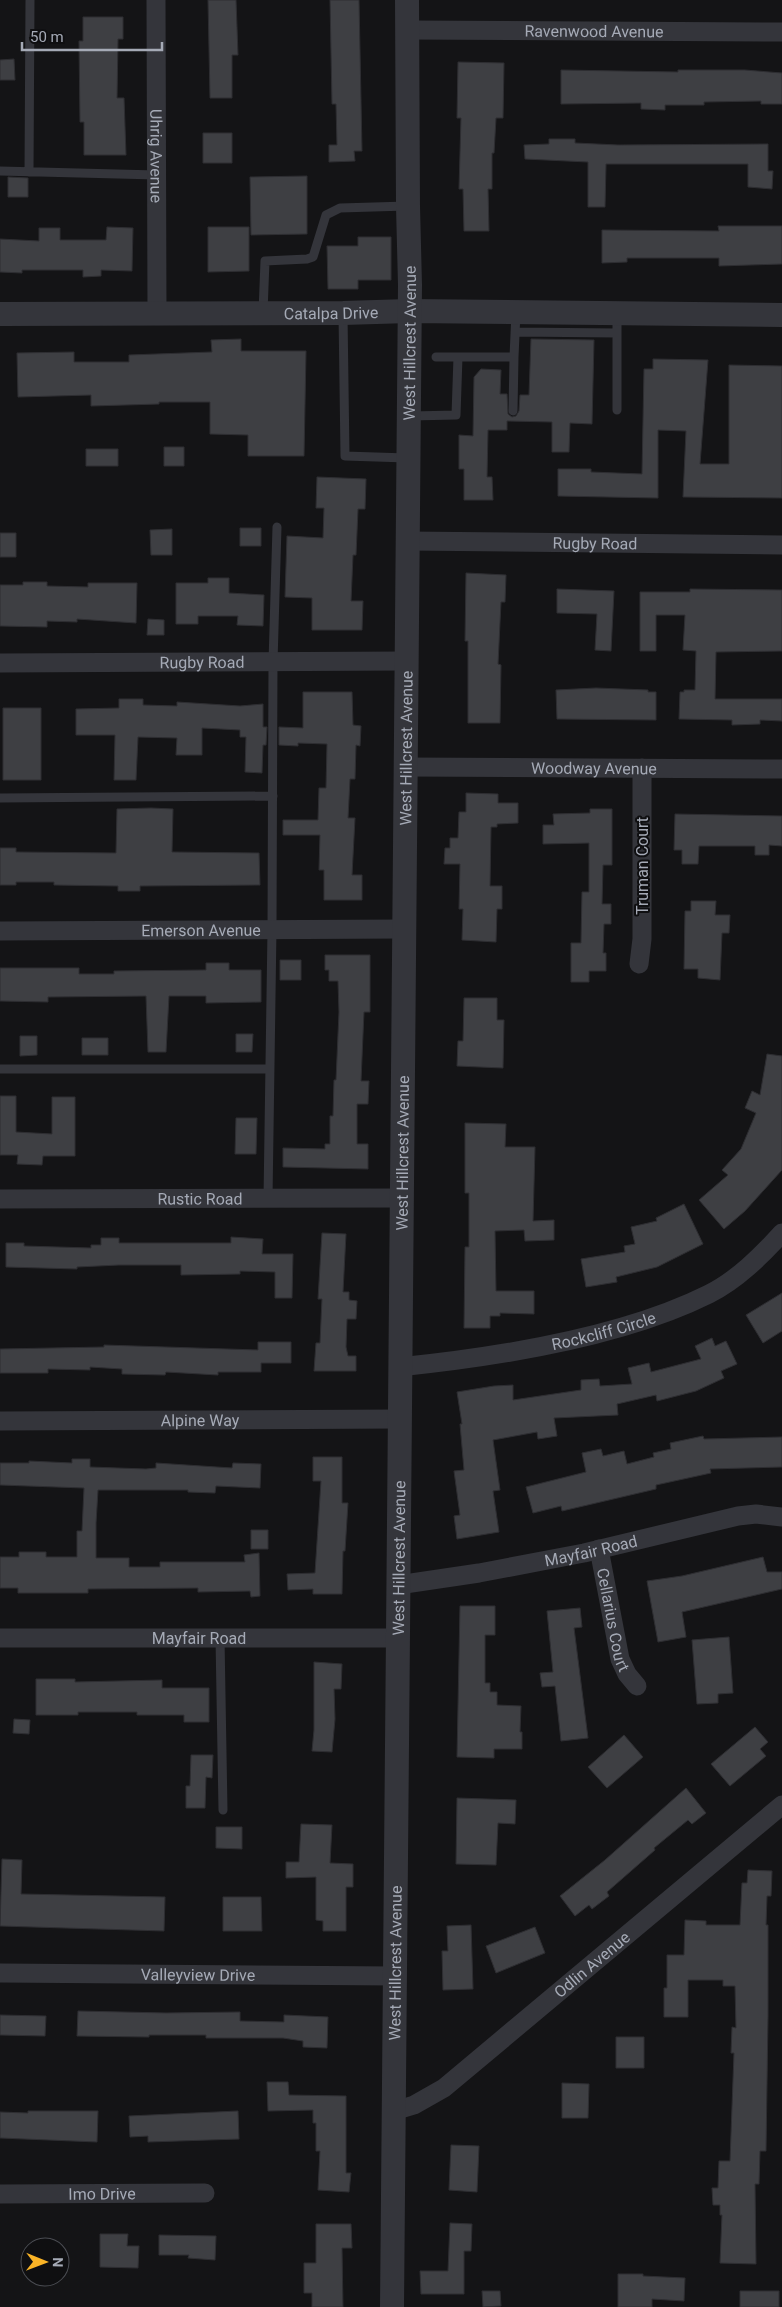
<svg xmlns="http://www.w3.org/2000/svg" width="782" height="2307" font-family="Roboto,sans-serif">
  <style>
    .building { fill: #3e3f43; stroke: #2e2e32 }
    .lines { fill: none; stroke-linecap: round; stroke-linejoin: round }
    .service { stroke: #34353b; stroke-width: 9 }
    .minor { stroke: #34353b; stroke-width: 19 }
    .tertiary { stroke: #34353b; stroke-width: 24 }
    .labels { text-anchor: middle; stroke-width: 4; stroke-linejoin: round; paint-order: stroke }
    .street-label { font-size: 16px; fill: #a5aab6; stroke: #0f0f11 }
  </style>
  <rect width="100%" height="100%" fill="#141416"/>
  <!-- building -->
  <path class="building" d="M208,0h28l2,55h-6v43h-22z
    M330,0h29l3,151h-8l1,10 -26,1v-17h8l-1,-41h-4z
    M83,17h40v22h-5l-1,59h7l2,57h-42v-33h-4l-1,-81h4z
    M14,59l1,21h-15v-20z
    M458,62l46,1 -1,55h-7l-2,35h-2v36h-4l1,42h-25l-1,-42h-4l2,-71h-4z
    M561,70l117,2v-2h67l37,3v31h-21v-3l-57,1v3h-39v5l-24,-1v-6l-80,1z
    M203,133h29v30h-29z
    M549,139h26v4l43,2 150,-1v27h5l-1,18 -24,-2v-23h-142l-1,43h-17v-45l-63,-3 -1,-14 25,-1z
    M307,176v58l-56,1 -1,-58z
    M8,177l20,1v19h-20z
    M718,226h64v38l-63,2v-8h-92v4l-25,1v-33l117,1z
    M107,227l26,1 -1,43 -31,-1v6l-18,1v-7h-61v3l-22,-1v-33l39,2v-13h21v12h46z
    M208,227h41v44l-41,1z
    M358,237h33v43h-33v9h-30l-1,-43h31z
    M241,339v12h65l-2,105h-56v-21l-38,-1v-32h-51v2l-68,2v-11l-73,2 -1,-44 57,-1v10h55v-7l83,-3 -1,-12z
    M531,339l63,1 -2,84 -22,-1 -1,29h-17v-30l-45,-1v9h-19l-1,47h5l1,23h-29v-31h-5v-34l14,1 1,-59 7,-8 20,1 -1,24h7l1,20 4,3 4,-1 3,-5 1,-16h9z
    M653,359l55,1 -8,104h29v-99l53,1v132l-99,-1 3,-66 -28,-1v68l-100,-2v-27h33v3l51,2 2,-105h9z
    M164,447h20v19h-20z
    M86,449h32v17h-32z
    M317,477l49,2 -1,30h-7l-2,46h-3l-2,46h12l-1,29h-50v-32l-27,-1 2,-61 36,2 1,-30h-8z
    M240,528h21v18h-21z
    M172,529v26h-21l-1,-25z
    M0,533h16v24h-16z
    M466,573l40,2 -1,27h-4l-3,62 3,1 -1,58h-32v-82h-3z
    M208,578h21v15l35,2 -1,31 -26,-1 1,-9h-40v8h-22v-41h32z
    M23,582h24v4l41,1v-4h49l-1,40 -59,-4v3l-30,-1v6l-47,-1v-41h23z
    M557,589l57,2 -3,60 -16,-1 2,-36 -40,-1z
    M690,589l92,1v61l-66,1 -1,47h67v22l-22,-1v4l-28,1v-5l-53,-1 1,-27h4v-2h11l1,-39 -13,-1 2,-35h-29v36h-16v-59h50z
    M148,619l16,1v15h-17z
    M596,688l52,2v2h8v28l-99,-1 -1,-29z
    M303,692h49l1,33 8,1 -1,20 -4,-1 -1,34h-5l-2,39h7l-3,57h10v25h-38v-30h-5l1,-35h-37v-15h35l1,-32h7l1,-44 -29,-1v3l-19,-1v-18l24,1z
    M119,699h24v6l34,1v-4l63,4 23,-2v23h4l-1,18h-3l-1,28 -17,-1 1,-35h-6v-7l-38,-2v27h-26l1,-17 -39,-1 -2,43h-22l1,-45h-39v-26l43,-1z
    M3,708h38v72h-38z
    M466,793l32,1v9h20v20l-21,1v3h-6l-1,59h12v23h-5l-1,33 -34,-2 1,-31h-4l1,-45h-16l1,-16h5v-10h8l1,-26h7z
    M151,808l22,1 -1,43 87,1 1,32 -120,1v5h-22v-5l-64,-1v-3h-38v3h-16v-37h16v4l100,1 1,-44z
    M590,809h22v56h-9l-1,39h9v20h-7l-1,29h3v18h-17v11h-18v-39h10l1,-51h7v-49l-46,1v-19h11l-1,-11 37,-1z
    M675,814l107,2v30l-13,-1v10h-14v-9h-56l-1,18h-16v-14h-8z
    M691,901h25l-1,14h15l-1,18h-7l-2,47 -22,-2v-9h-14l1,-58h6z
    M325,955h45v57h-6l-3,69h8l-1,23h-11v40h11v25l-85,-2v-19l42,1v-5h5v-28h3l1,-36h2l3,-68 -1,-31h-9v-11h-4z
    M280,960h21v20h-21z
    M206,963h23v7h32v32l-55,1v-7h-37l-3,56h-18l-2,-56 -98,1v5l-48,-1v-33h79v6h35v-3l92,-1z
    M464,998h33v22h7l-1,48 -46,-2 1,-25h5z
    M236,1034h17l-1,18h-16z
    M20,1036h17v19l-17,1z
    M82,1038h26v17h-26z
    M767,1054l15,2v114l-37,41 -21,18 -25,-29 29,-25 -6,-5 19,-21 15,-36 -11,-5 7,-17 8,4z
    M0,1096h16v36l36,2v-37h23v59h-32l-1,9 -25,-1 1,-9h-18z
    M236,1118h21l-1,36h-21z
    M465,1123l41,1 -1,23h30l-2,74 21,-1v20l-29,1 -1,-11 -29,1 1,60h38v23l-34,-1v3h-10v12h-26l1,-81h4v-54h-4z
    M684,1204l19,40 -46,23 -41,10 1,5 -31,5 -5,-28 44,-7 -1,-6 11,-2 -4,-17 26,-6 -1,-3z
    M322,1233l24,1 -3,58h6v8l8,1 -1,18h-9l-1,28 2,9h8v15h-42l2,-28h4l2,-44h-4z
    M231,1237l32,2 -1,15h31l-1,44h-17v-26l-35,-1v3l-59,1v-10h-62l-42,2v2l-71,-2v-24h18v3l67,2v-3h10v-7h18v5h112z
    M782,1293v38l-19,12 -17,-28z
    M712,1338l3,8 11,-5 11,23 -16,7 3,7 -28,13 -39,10 -1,-6 -39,9 1,11 -64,3 3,18 -19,3 -1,-7 -44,8 7,50 -7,1 6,41 -42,7 -3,-23 6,-1 -6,-44 10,-1 -4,-46h2l-5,-32 37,-6 19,-1v15l68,-10v-10l18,-1 1,7 32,-2 -4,-16 21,-5 2,9 50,-13 -6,-13z
    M258,1342h33v21h-30v9h-43v3l-52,-3 -1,3 -43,-1v-5l-32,-2v3l-42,-1v4h-48v-24l104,-2v-2l154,5z
    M703,1436l1,3 78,-2v30l-72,2 1,4 -55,12v4l-94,22 -1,-5 -28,7 -7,-26 60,-15 -4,-19 19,-4 2,7 21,-5 3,13 27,-7 -1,-4 18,-4 -1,-6z
    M313,1457h29v46h6l-3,48h-2l-1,43h-29v-5l-25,1 -1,-16 28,-1 6,-92h-8z
    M72,1459h18v8l56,2 10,-1v-5l76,5 1,-5 28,1 -1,24 -44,-2 -1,7 -27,-1v-2h-90l-2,33v35h33v9h31v-5h85l-1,-7 15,-2 1,43 -9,1 -1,-6 -52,1v-4l-110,1v4h-70v-5h-18v-31h19v-5h27v5h31v-26h5l2,-43 -84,-3v-22h29v-2l43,2z
    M251,1530h17v19h-17z
    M763,1557l4,15h15v17l-100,23 4,25 -28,5 -11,-61 35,-5z
    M460,1606h35v29h-10v48h5v9h7v13l24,1 -1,26h2v17h-28v9l-37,-1z
    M580,1608l2,19 -8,1 14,110 -27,3 -6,-55 -13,1 -2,-14 13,-1 -6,-61z
    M729,1637l4,56 -15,1v9l-21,1 -5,-64z
    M314,1662l28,2 -1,25h-7l1,30 -3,33 -20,-1 2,-21z
    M36,1679h39v3l87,-2v8h47v34h-25v-7h-47v-3h-59v3h-42z
    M14,1719l16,1 -1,14 -16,-1z
    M755,1727l13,15 -8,7 6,7 -36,30 -19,-22z
    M624,1735l19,22 -36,31 -19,-21z
    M191,1755h22l-1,23 -6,-1 -1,31h-19v-22h4z
    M686,1788l20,25 -14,11 -4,-4 -34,28 1,2 -48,42 2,4 -17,13 -3,-4 -14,11 -15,-20 45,-36z
    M457,1798l59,2 -1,24 -17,-1 -2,42 -40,-1z
    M301,1824l31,1 -2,38 23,1v23h-7v44h-23v-10l-7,-1v-43l-30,1v-16h13z
    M216,1827h26v22l-26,-1z
    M2,1859l20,1 -1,34 144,3 -1,34 -164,-5z
    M748,1870l24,1 -1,25h-4l-1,29h2v92l-2,134h-6l-1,33h-4l1,80 -36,-1 2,-48h-2v-10h-7l-1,-17h6l1,-27h11l4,-108h-3l1,-26 4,1 -1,-42h-12v-6h-35v37h-24v-29h3v-33h17l1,-35 21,1v4h34l2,-42h5z
    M223,1897h38l1,34h-39z
    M471,1925l2,64 -30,1 -1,-39h6l-1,-25z
    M535,1927l10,26 -49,20 -10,-27z
    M78,2011l88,2 74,-1v9l44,1v-7l44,2 -1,31 -24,-1v-6l-20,-3h-77v-3h-57v2l-72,-1z
    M0,2015l46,1 -1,20 -45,-1z
    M616,2037h28v31h-28z
    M267,2082h21l1,13 57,1v77h5l-2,19 -31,-2 2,-39h-4v-28h-3v-13l-45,1z
    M562,2083l27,1 -1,34h-26z
    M28,2111h70l-1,31 -97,-4v-26l28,1z
    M238,2111l1,28 -91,3v-6l-18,1 -1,-21z
    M451,2145l28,1 -2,46 -28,-2z
    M450,2223l22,1 -1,27h-7v43h-43l-1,-23h28z
    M316,2224h35l1,24h-10l1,59h-31v-14h-8v-30h12z
    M100,2234h28l-1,12h12l-1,22 -38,-1z
    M159,2235l57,1 -1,24 -27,-2 1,-3h-30z
    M618,2274h25v2l42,2 -1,23 -32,-2v8h-34z
    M482,2291h18l1,15 -18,1z
    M740,2291h39v16h-39z"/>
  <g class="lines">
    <!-- service -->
    <path class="service" d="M0,171l157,4
      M29,172l1,-172
      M263,312l2,-51 42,-2 6,-2 13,-42 14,-7 67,-2
      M617,313v97
      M343,314l2,142 62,2
      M515,332l102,1
      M436,357h22
      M513,411l1,-54
      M411,416l45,-1 2,-58h56l2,-45
      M0,798l273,-2
      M0,1069h269
      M268,1199l4,-270 1,-267 4,-135
      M220,1638l3,172"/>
    <!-- minor -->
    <g class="minor">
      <path id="s1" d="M156,0l1,313"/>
      <path id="s2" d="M408,30l374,2"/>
      <path id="s3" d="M407,541l375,4"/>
      <path id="s4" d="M0,663l406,-2"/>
      <path id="s5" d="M405,767l377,2"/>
      <path id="s6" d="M0,931l404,-2"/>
      <path d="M639,964l3,-25v-171"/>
      <path id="s7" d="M0,1199l401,-1"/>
      <path id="s8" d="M399,1367c98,-10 222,-29 310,-73 28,-14 52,-38 73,-61"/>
      <path id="s9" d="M0,1421l399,-2"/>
      <path id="s10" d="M599,1549l21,110 7,15 10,12"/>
      <path id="s11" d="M398,1585l81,-12 105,-20 154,-37 18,-2 26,3"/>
      <path id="s12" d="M0,1638h397"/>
      <path id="s13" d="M0,1973l395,3"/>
      <path id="s14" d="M394,2111l20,-6 30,-17 338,-283"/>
      <path id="s15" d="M0,2194l205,-1"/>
    </g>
    <!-- tertiary -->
    <g class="tertiary">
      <path id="s16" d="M0,314l343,-1 66,-2 373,4"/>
      <path id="s17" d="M392,2307l18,-2022 -2,-79 -1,-206"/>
    </g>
  </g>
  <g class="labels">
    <!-- street labels -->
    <g class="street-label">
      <text dy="6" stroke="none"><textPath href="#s2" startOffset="186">Ravenwood Avenue</textPath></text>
      <text dy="6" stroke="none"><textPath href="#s1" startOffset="156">Uhrig Avenue</textPath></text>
      <text dy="6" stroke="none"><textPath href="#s16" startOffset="331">Catalpa Drive</textPath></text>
      <text dy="6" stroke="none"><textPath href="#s17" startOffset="1964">West Hillcrest Avenue</textPath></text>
      <text dy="6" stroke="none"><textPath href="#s3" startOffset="188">Rugby Road</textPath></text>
      <text dy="6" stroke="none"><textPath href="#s4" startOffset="202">Rugby Road</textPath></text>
      <text dy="6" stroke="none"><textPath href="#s17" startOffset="1559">West Hillcrest Avenue</textPath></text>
      <text dy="6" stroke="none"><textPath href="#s5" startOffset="189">Woodway Avenue</textPath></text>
      <text transform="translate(642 866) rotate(-90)" y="6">Truman Court</text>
      <text dy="6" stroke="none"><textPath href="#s6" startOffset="201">Emerson Avenue</textPath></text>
      <text dy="6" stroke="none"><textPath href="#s17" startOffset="1154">West Hillcrest Avenue</textPath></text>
      <text dy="6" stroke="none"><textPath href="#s7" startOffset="200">Rustic Road</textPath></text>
      <text dy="6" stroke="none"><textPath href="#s8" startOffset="208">Rockcliff Circle</textPath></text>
      <text dy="6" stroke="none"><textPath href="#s9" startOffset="200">Alpine Way</textPath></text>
      <text dy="6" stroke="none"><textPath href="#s11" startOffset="196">Mayfair Road</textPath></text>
      <text dy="6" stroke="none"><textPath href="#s17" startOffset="749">West Hillcrest Avenue</textPath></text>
      <text dy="6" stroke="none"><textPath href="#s10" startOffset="72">Cellarius Court</textPath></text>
      <text dy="6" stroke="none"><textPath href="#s12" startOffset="199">Mayfair Road</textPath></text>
      <text dy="6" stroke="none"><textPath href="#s17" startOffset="344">West Hillcrest Avenue</textPath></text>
      <text dy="6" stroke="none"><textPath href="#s14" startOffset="248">Odlin Avenue</textPath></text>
      <text dy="6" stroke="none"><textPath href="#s13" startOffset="198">Valleyview Drive</textPath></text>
      <text dy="6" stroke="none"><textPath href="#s15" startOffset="102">Imo Drive</textPath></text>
    </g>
  </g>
  <!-- north arrow -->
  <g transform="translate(45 2262) rotate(91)"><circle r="24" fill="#0f0f11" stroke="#4b4d53"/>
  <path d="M0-4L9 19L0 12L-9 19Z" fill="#fab427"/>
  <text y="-8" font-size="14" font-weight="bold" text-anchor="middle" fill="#a5aab6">N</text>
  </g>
  <!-- scale -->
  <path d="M22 42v8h140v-8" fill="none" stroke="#a5aab6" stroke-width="2.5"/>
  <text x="30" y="42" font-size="15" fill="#a5aab6" stroke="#0f0f11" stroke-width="4" paint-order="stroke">50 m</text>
</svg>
